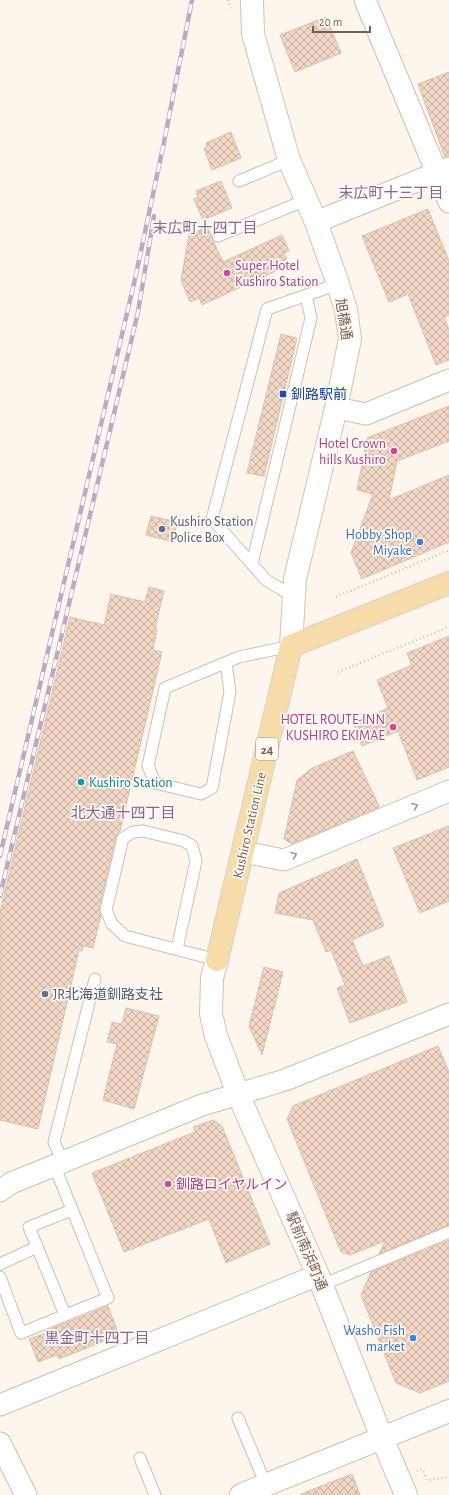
<svg xmlns="http://www.w3.org/2000/svg" width="449" height="1495" font-family="'Alegreya Sans','Noto Sans JP',sans-serif">
  <style>
    .building { fill: url(#building-cross-hatch); stroke: #e2bea6 }
    .lines { fill: none; stroke-linecap: round; stroke-linejoin: round }
    .lane-casing { stroke: #cebfb1; stroke-width: 13 }
    .street-casing { stroke: #cebfb1; stroke-width: 23 }
    .secondary-casing { stroke: #d4c1b1; stroke-width: 24 }
    .primary-casing { stroke: #d9d2ce; stroke-width: 24 }
    .path { stroke: #d6baa7; stroke-width: 2.5; stroke-dasharray: 1 3; stroke-linecap: butt }
    .lane { stroke: #fff; stroke-width: 11 }
    .street { stroke: #fff; stroke-width: 21 }
    .secondary { stroke: #fff; stroke-width: 22 }
    .primary { stroke: #f7dba9; stroke-width: 22 }
    .rail-casing { stroke: #baa9c7; stroke-width: 4.5 }
    .rail { stroke: #fefaf3; stroke-width: 3; stroke-dasharray: 9; stroke-linecap: butt }
    .oneway { stroke: #a7968d }
    .hotel-dot { fill: #d1479c; stroke: #fefaf3; stroke-width: 1.5 }
    .transit-dot { fill: #1a4fb4; stroke: #fefaf3; stroke-width: 1.5 }
    .service-dot { fill: #5c6f8a; stroke: #fefaf3; stroke-width: 1.5 }
    .shop-dot { fill: #3f7fe0; stroke: #fefaf3; stroke-width: 1.5 }
    .culture-dot { fill: #0f9aa8; stroke: #fefaf3; stroke-width: 1.5 }
    .labels { text-anchor: middle; stroke-width: 3.5; stroke-linejoin: round; paint-order: stroke }
    .shield { fill: #fefaf3; stroke: #a08d80; stroke-width: 1 }
    .shield-label { font-size: 13px; font-weight: bold; fill: #775e4f }
    .hotel-label { font-size: 14px; fill: #b23c85; stroke: #fefaf3; text-anchor: start }
    .street-label { font-size: 14px; fill: #775e4f; stroke: #fefaf3 }
    .transit-label { font-size: 14px; fill: #164399; stroke: #fefaf3; text-anchor: start }
    .service-label { font-size: 14px; fill: #4e5e75; stroke: #fefaf3; text-anchor: start }
    .shop-label { font-size: 14px; fill: #366cbe; stroke: #fefaf3; text-anchor: end }
    .culture-label { font-size: 14px; fill: #0d838f; stroke: #fefaf3; text-anchor: start }
    .neighbourhood-label { font-size: 15px; fill: #856792; stroke: #fefaf3 }
  </style>
  <defs>
    <pattern id="building-cross-hatch" width="8" height="8" patternUnits="userSpaceOnUse"><rect width="8" height="8" fill="#f0d7c5"/><path d="M0 0l8 8M0 8l8-8" fill="none" stroke="#c7b2a2"/></pattern>
  </defs>
  <rect width="100%" height="100%" fill="#fcf6ec"/>
  <!-- building -->
  <path class="building" d="M326,17l15,36 -46,19 -15,-37z
    M449,72v84l-4,1 -27,-73z
    M231,132l10,26 -29,12 -8,-22 3,-1 -1,-4z
    M221,181l11,27 -29,12 -9,-21 4,-2 -2,-6z
    M428,209l21,52v54l-5,2 5,13v30l-13,5 -28,-71 -19,8 -27,-66z
    M207,227l16,35 59,-27 7,16 -5,2 5,12 -87,40 -3,-7 -9,4 -9,-22 8,-45z
    M281,334l16,4 -33,138 -17,-3z
    M449,406v35l-52,20 -8,39 60,-25v67l-87,37 -11,-26 22,-59 -16,-4 10,-52z
    M151,516l26,6 -4,20 -27,-7z
    M149,587l15,4 -9,37 2,1 -4,21 9,2 -42,179 -4,5 -17,72 2,7 -8,33 -10,-2 -1,5 -3,-1 -41,179 -38,-9v-208l70,-295 34,8 7,-31 34,8z
    M449,636v131l-32,13 -19,-49 -36,15 -9,-23 35,-15 -11,-28 35,-15 -5,-12z
    M353,751l26,55 -1,2 -86,36 -8,-5 13,-59 15,-12z
    M449,826v75l-29,12 -27,-65z
    M357,859l27,67 -32,14 11,26 26,-10 18,46 -57,21 -13,-35 8,-3 -14,-35 -5,2 -13,-32 -38,-7 4,-20z
    M264,967l19,5 -21,83 -13,-29z
    M126,1008l33,8 -25,93 -31,-9 14,-56 -10,-2 5,-20 10,2z
    M438,1046l11,26v153l-70,29 6,-13 -35,14 -9,-3 -54,-133 6,-13z
    M213,1120l9,6 48,118 -44,19 -17,-44 -85,33 -32,-79 103,-41 -2,-5z
    M449,1240v141l-29,12 -24,-10 -35,-88 10,-23z
    M108,1306l11,29 -60,24 -2,-4 -19,7 -9,-23 20,-7 -1,-2z
    M352,1474l8,21h-59v-1z"/>
  <g class="lines">
    <defs>
      <path id="lane" d="M239,181l50,-21
        M218,236l88,-36
        M252,564l59,-246 -5,-22
        M294,597l-28,-17 -54,-61 55,-210 71,-25
        M226,663l4,29 -18,96 -11,6 -46,-11 -7,-17 17,-78 74,-31 52,-11
        M177,949l19,-88 -4,-15 -8,-5 -41,-10 -10,1 -10,6 -17,72 6,14 13,12 92,24
        M63,1162l-9,-20 41,-163
        M0,1264l37,-17
        M0,1277l21,56 87,-35 -54,-133
        M322,1285l127,-53
        M65,1315l-36,-88 43,-17
        M238,1418l28,67
        M140,1458l15,37"/>
      <path id="street" d="M365,0l84,202
        M316,222l133,-54
        M336,408l30,6 83,-34
        M243,852l41,8 165,-69
        M0,1191l11,-8 25,-10 166,-68 83,-25 164,-66
        M0,1405l318,-130
        M0,1443l26,52"/>
      <path id="secondary" d="M252,0l1,34 36,126 27,62 22,62 8,26 4,29 -14,69 -41,171 -4,67
        M217,960l-5,18 -1,36 5,22 22,58 80,181 64,163 24,57
        M241,1495l208,-84"/>
      <path id="primary" d="M217,960l74,-314 158,-63"/>
    </defs>
    <!-- lane casing -->
    <use href="#lane" class="lane-casing"/>
    <!-- street casing -->
    <use href="#street" class="street-casing"/>
    <!-- secondary casing -->
    <use href="#secondary" class="secondary-casing"/>
    <!-- primary casing -->
    <use href="#primary" class="primary-casing"/>
    <!-- path -->
    <path class="path" d="M228,0l3,8
      M336,597l113,-47
      M338,672l111,-45
      M417,1471l5,-2 5,11 22,-3"/>
    <!-- lane -->
    <use href="#lane" class="lane"/>
    <!-- street -->
    <use href="#street" class="street"/>
    <!-- secondary -->
    <use href="#secondary" class="secondary"/>
    <!-- primary -->
    <use href="#primary" class="primary"/>
    <defs>
      <path id="rail" d="M0,856l135,-577 28,-132 29,-147
        M0,896l138,-584 16,-96"/>
    </defs>
    <!-- rail casing -->
    <use href="#rail" class="rail-casing"/>
    <!-- rail -->
    <use href="#rail" class="rail"/>
  </g>
  <!-- one-way arrows -->
  <defs><path id="oneway-chevron" d="M-2-3.5L2.5 0L-2 3.5" fill="none" stroke-width="1.6" stroke-linecap="round" stroke-linejoin="round"/></defs>
  <g class="oneway">
    <use href="#oneway-chevron" transform="translate(415 806) rotate(-22)"/>
    <use href="#oneway-chevron" transform="translate(294 855) rotate(-22)"/>
  </g>
  <!-- markers -->
  <g class="hotel-dot">
    <circle cx="227" cy="273" r="4"/>
    <circle cx="394" cy="451" r="4"/>
    <circle cx="393" cy="727" r="4"/>
    <circle cx="168" cy="1184" r="4"/>
  </g>
  <rect class="transit-dot" x="279" y="390" width="8" height="8" rx="2"/>
  <g class="service-dot">
    <circle cx="162" cy="529" r="4"/>
    <circle cx="45" cy="994" r="4"/>
  </g>
  <g class="shop-dot">
    <circle cx="420" cy="542" r="4"/>
    <circle cx="413" cy="1338" r="4"/>
  </g>
  <circle class="culture-dot" cx="81" cy="782" r="4"/>
  <g class="labels">
    <!-- shield labels -->
    <rect class="shield" x="256" y="738" width="22" height="22" rx="3"/>
    <g class="shield-label">
      <text x="267" y="754">24</text>
    </g>
    <!-- hotel labels -->
    <g class="hotel-label">
      <text x="235" y="270">Super Hotel<tspan x="235" dy="16">Kushiro Station</tspan></text>
      <text x="386" y="448" text-anchor="end">Hotel Crown<tspan x="386" dy="16">hills Kushiro</tspan></text>
      <text x="385" y="724" text-anchor="end">HOTEL ROUTE-INN<tspan x="385" dy="16">KUSHIRO EKIMAE</tspan></text>
      <text x="176" y="1189">釧路ロイヤルイン</text>
    </g>
    <!-- street labels -->
    <g class="street-label">
      <text transform="translate(344 319) rotate(81)" y="5">旭橋通</text>
      <text transform="translate(249 825) rotate(-77)" y="5">Kushiro Station Line</text>
      <text transform="translate(307 1251) rotate(67)" y="5">駅前南浜町通</text>
    </g>
    <!-- transit labels -->
    <g class="transit-label">
      <text x="291" y="399">釧路駅前</text>
    </g>
    <!-- service labels -->
    <g class="service-label">
      <text x="170" y="526">Kushiro Station<tspan x="170" dy="16">Police Box</tspan></text>
      <text x="53" y="999">JR北海道釧路支社</text>
    </g>
    <!-- shop labels -->
    <g class="shop-label">
      <text x="412" y="539">Hobby Shop<tspan x="412" dy="16">Miyake</tspan></text>
      <text x="405" y="1335">Washo Fish<tspan x="405" dy="16">market</tspan></text>
    </g>
    <!-- culture labels -->
    <g class="culture-label">
      <text x="89" y="787">Kushiro Station</text>
    </g>
    <!-- neighbourhood labels -->
    <g class="neighbourhood-label">
      <text x="391" y="198">末広町十三丁目</text>
      <text x="205" y="233">末広町十四丁目</text>
      <text x="123" y="818">北大通十四丁目</text>
      <text x="97" y="1343">黒金町十四丁目</text>
    </g>
  </g>
  <!-- scale -->
  <path d="M313 26v6h57v-6" fill="none" stroke="#775e4f" stroke-width="2"/>
  <text x="319" y="26" font-size="12" fill="#775e4f" stroke="#fefaf3" stroke-width="3" paint-order="stroke">20 m</text>
</svg>
